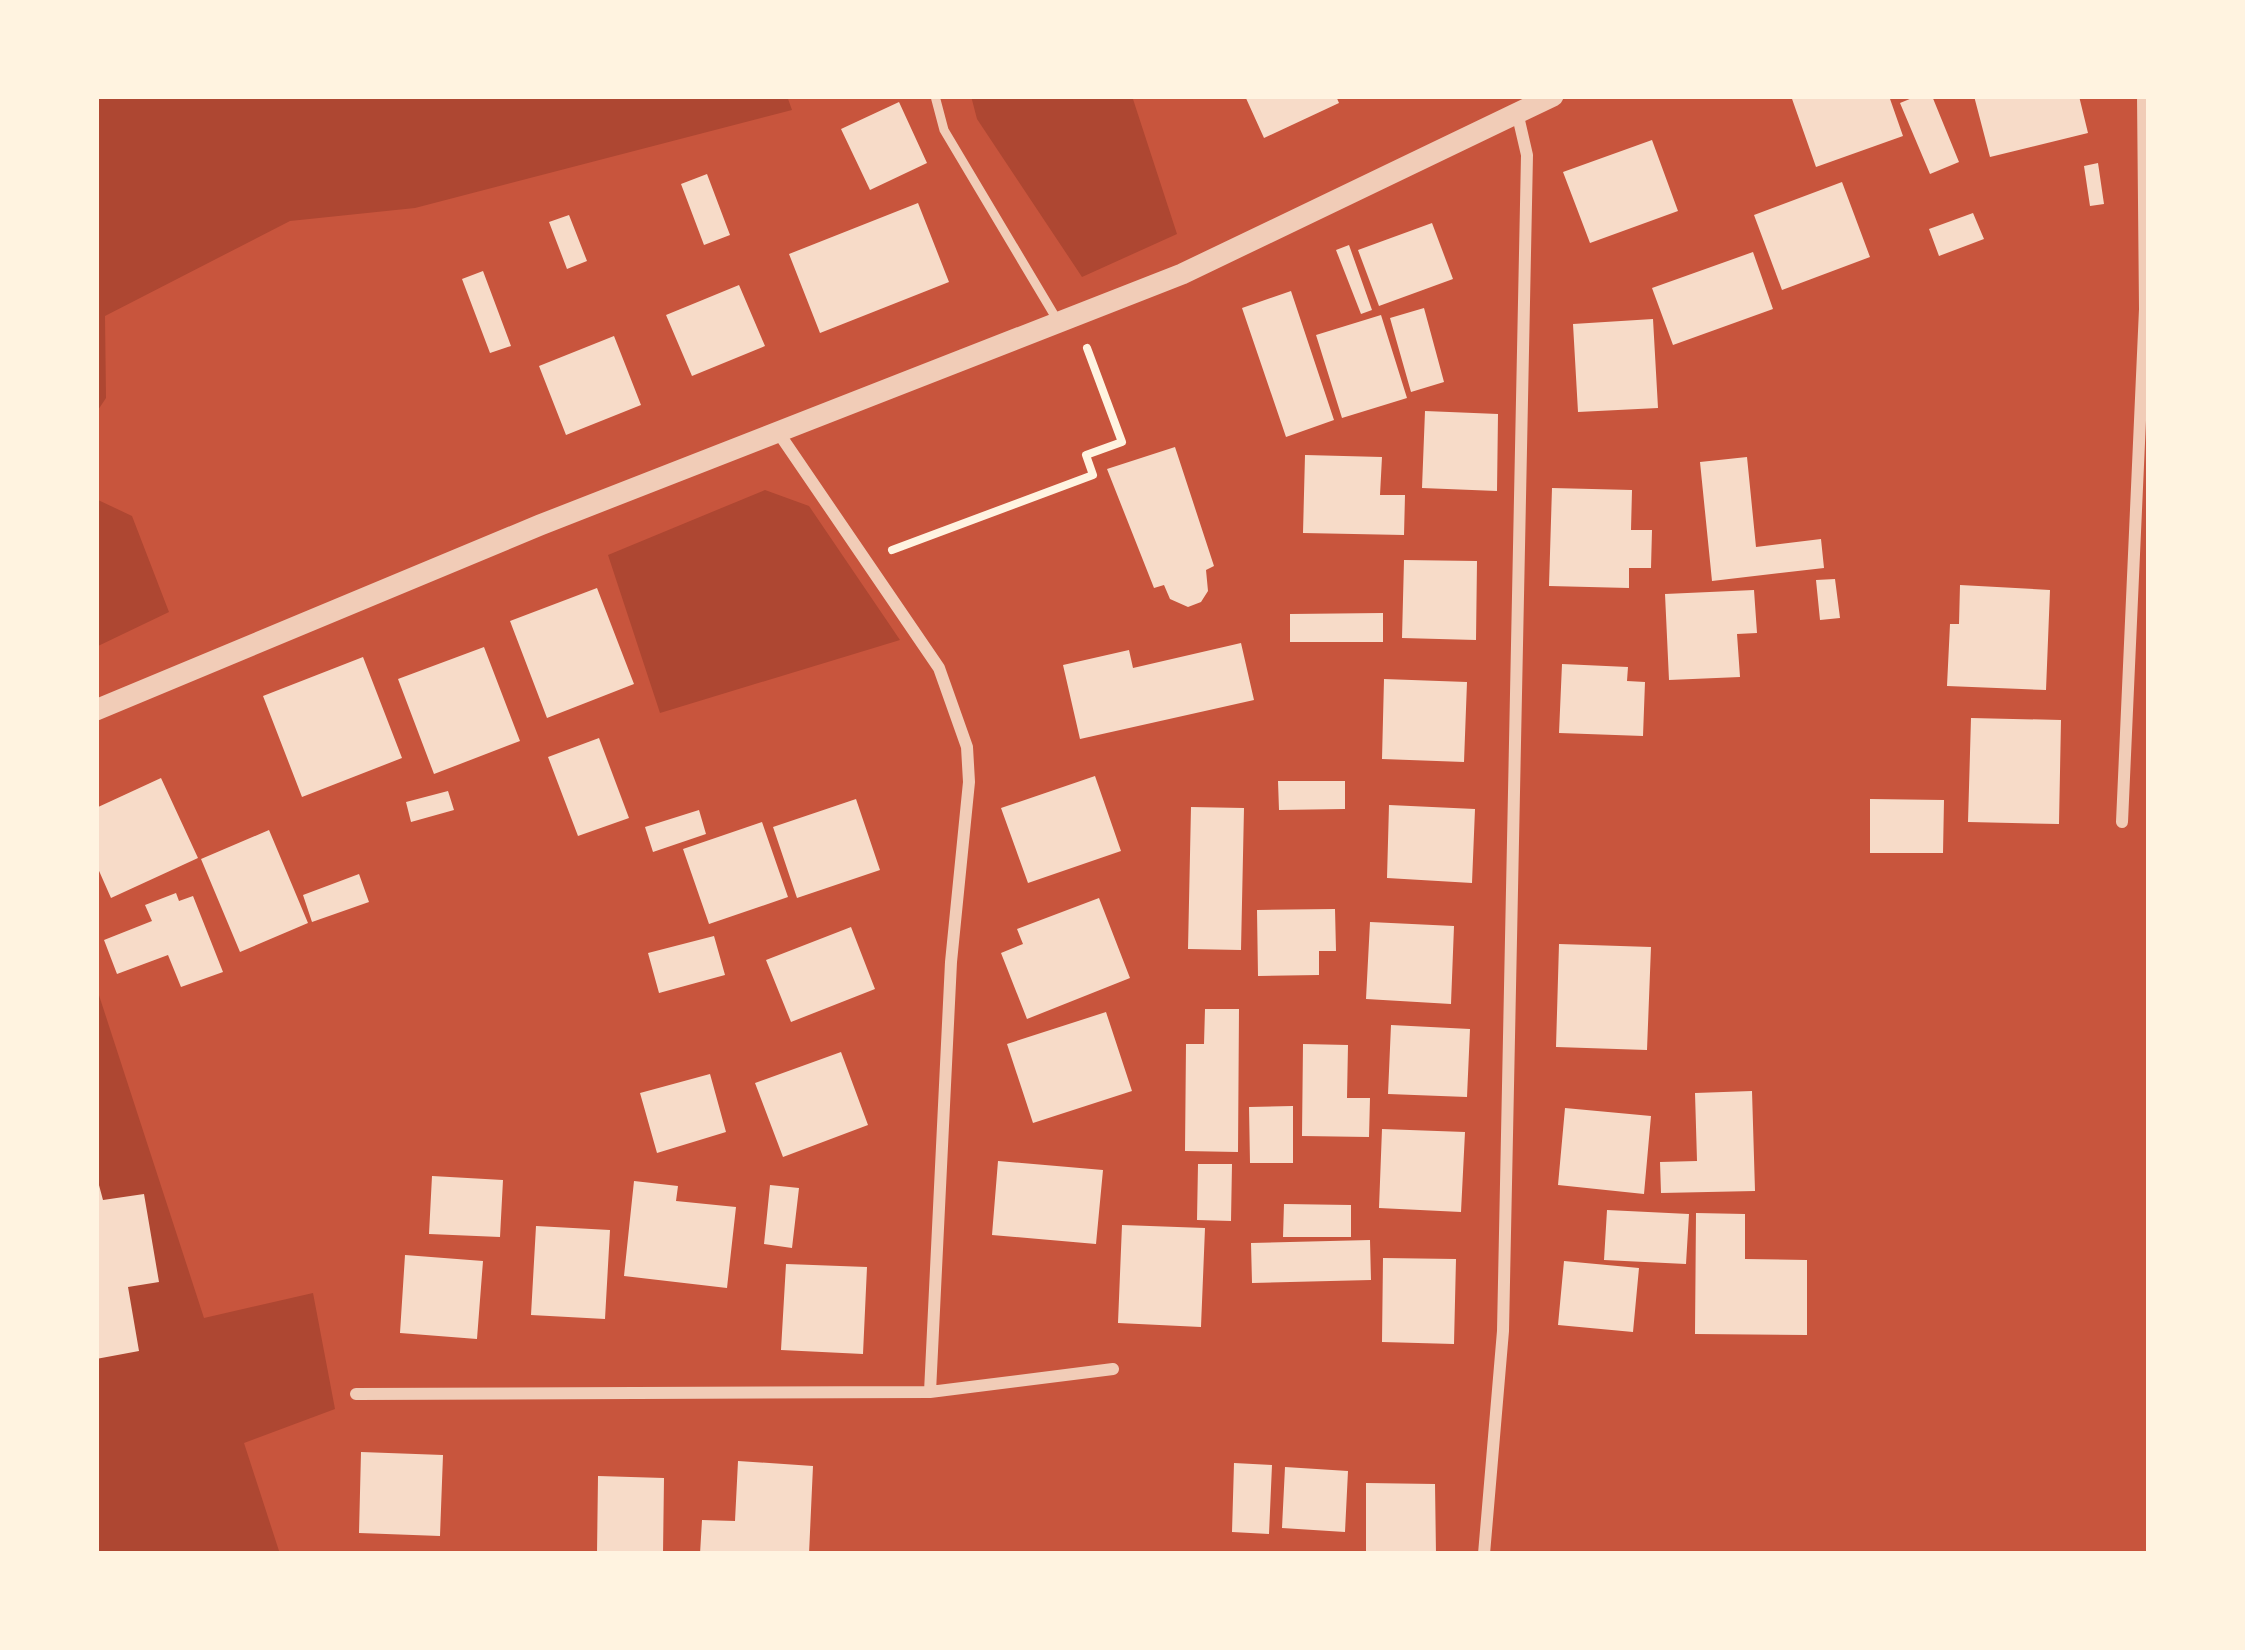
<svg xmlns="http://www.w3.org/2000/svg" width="2245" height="1650" font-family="'Fira Sans Condensed',sans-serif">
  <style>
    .green { fill: #ae4732 }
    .building { fill: #f7dbc8 }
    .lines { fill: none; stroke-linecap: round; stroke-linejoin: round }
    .path { stroke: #fff3e0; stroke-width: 8 }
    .service { stroke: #f1ccb7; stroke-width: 9 }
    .minor { stroke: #f1ccb7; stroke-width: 12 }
    .tertiary { stroke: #f1ccb7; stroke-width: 21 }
  </style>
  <rect width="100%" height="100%" fill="#c8553d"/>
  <!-- green -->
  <path class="green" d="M96,96h691l5,14 -377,98 -125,13 -185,95 1,82 -10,15z
    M971,96h161l45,138 -95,43 -105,-158z
    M765,490l44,16 91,134 -240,73 -52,-158z
    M96,499l36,17 37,96 -73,35z
    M96,986l108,332 109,-25 22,116 -91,34 36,111h-184z"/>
  <!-- building -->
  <path class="building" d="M1245,96h91l3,7 -75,35z
    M1791,96h98l14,40 -87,31z
    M1917,96h15l27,66 -29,12 -30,-71z
    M1974,96h105l9,37 -98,24z
    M899,102l28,61 -57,27 -29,-61z
    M1652,140l26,71 -88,32 -27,-71z
    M2098,163l6,41 -14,2 -6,-40z
    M707,174l23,61 -26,10 -23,-61z
    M1842,182l28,75 -88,33 -28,-75z
    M918,203l31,79 -129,51 -31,-79z
    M1973,213l11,26 -45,17 -10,-27z
    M569,215l18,46 -20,8 -18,-47z
    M1432,223l21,56 -74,27 -21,-56z
    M1349,245l23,65 -11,4 -25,-64z
    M1753,252l20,57 -100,36 -21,-57z
    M483,271l28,75 -21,7 -28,-74z
    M739,285l26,61 -73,30 -26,-61z
    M1291,291l43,129 -48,17 -44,-129z
    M1424,308l20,74 -33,10 -21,-74z
    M1381,315l26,83 -65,20 -26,-83z
    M1653,319l5,89 -80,4 -5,-88z
    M614,336l27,69 -75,30 -27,-69z
    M1425,411l73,3 -1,77 -75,-3z
    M1175,447l39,119 -8,4 2,21 -7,11 -13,5 -18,-8 -6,-14 -10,3 -47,-119z
    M1305,455l77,2 -2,38h25l-1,40 -101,-2z
    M1747,457l9,90 65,-8 3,29 -112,13 -12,-119z
    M1552,488l80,2 -1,40h21l-1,38h-22v20l-80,-2z
    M1404,560l73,1 -1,79 -74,-2z
    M1835,579l5,39 -20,2 -4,-40z
    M1960,585l90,5 -4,100 -99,-4 3,-62h9z
    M597,588l37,96 -87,34 -37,-97z
    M1754,590l3,43 -20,1 3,43 -71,3 -4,-86z
    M1383,613v29h-93v-28z
    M1241,643l13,57 -174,39 -17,-74 66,-15 4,18z
    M484,647l36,94 -86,33 -36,-95z
    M363,657l39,101 -100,39 -39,-101z
    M1562,664l66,3 -1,14 18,1 -2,54 -84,-3z
    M1384,679l83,3 -3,80 -82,-3z
    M1971,718l90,2 -2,104 -91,-2z
    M599,738l30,80 -51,18 -30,-79z
    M1095,776l26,75 -93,32 -27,-75z
    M161,778l37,80 -87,40 -15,-34v-56z
    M1278,781h67v28l-66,1z
    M448,791l6,19 -43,12 -5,-20z
    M856,799l24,71 -83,28 -24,-71z
    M1870,799l74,1 -1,53h-73z
    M1389,805l86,4 -3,74 -85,-5z
    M1191,807l53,1 -3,142 -53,-1z
    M699,810l7,24 -53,18 -8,-25z
    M762,822l26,75 -79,27 -26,-75z
    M269,830l39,93 -68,29 -39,-93z
    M359,874l10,28 -57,20 -9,-27z
    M176,893l3,8 14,-5 30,76 -42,15 -13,-32 -51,19 -13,-34 48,-19 -7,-16z
    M1099,898l31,80 -103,41 -26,-66 22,-9 -6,-15z
    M1335,909l1,42h-17v24l-61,1 -1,-66z
    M1370,922l84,4 -3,78 -85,-5z
    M851,927l24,62 -84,33 -25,-62z
    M714,936l11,39 -66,18 -11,-40z
    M1559,944l92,3 -4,103 -91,-3z
    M1205,1009h34l-1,143 -53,-1 1,-107h18z
    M1106,1012l26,79 -99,32 -26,-79z
    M1391,1025l79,4 -3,68 -79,-3z
    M1303,1044l45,1 -1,53h23l-1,39 -67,-1z
    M841,1052l27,73 -85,32 -28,-74z
    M710,1074l16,58 -69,21 -17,-60z
    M1752,1091l3,100 -94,2 -1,-31 37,-1 -2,-68z
    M1293,1106v57h-43l-1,-56z
    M1565,1108l86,8 -7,78 -86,-9z
    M1382,1129l83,3 -4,80 -82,-4z
    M998,1161l105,9 -7,74 -104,-9z
    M1198,1164h34l-1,57 -34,-1z
    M96,1174l7,26 41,-6 15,88 -31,5 11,64 -43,8z
    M432,1176l71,4 -3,57 -71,-3z
    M634,1181l44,5 -2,15 60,6 -9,81 -103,-12z
    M770,1185l29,3 -7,60 -28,-4z
    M1284,1204l67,1v32h-68z
    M1607,1210l82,4 -3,50 -82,-4z
    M1696,1213l49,1v45l62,1v75l-112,-1z
    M1122,1225l83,3 -4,99 -83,-4z
    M536,1226l74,4 -5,89 -74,-4z
    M1370,1240l1,40 -119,3 -1,-40z
    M405,1255l78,6 -6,78 -77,-6z
    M1383,1258l73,1 -2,85 -72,-2z
    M1564,1261l75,7 -6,64 -75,-7z
    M786,1264l81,3 -4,87 -82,-4z
    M361,1452l82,3 -3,81 -81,-3z
    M738,1461l75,5 -4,88h-109l2,-34 33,1z
    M1234,1463l38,2 -3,69 -37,-2z
    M1285,1467l63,4 -3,61 -63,-4z
    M598,1476l66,2 -1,76h-66z
    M1366,1483l69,1 1,70h-70z"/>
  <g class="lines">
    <!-- path -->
    <path class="path" d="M892,550l201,-75 -7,-20 36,-13 -35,-94"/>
    <!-- service -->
    <path class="service" d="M935,96l9,34 115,193"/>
    <!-- minor -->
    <path class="minor" d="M2122,822l23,-513 -2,-213
      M930,1392l183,-23
      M356,1394l574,-2 21,-430 18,-180 -2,-35 -28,-79 -161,-236
      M1484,1554l19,-223 24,-1176 -10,-43"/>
    <!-- tertiary -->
    <path class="tertiary" d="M96,710l444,-185 642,-251 371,-178"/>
  </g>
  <!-- border -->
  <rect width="2245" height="1650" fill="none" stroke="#fff3e0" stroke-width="198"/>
</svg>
